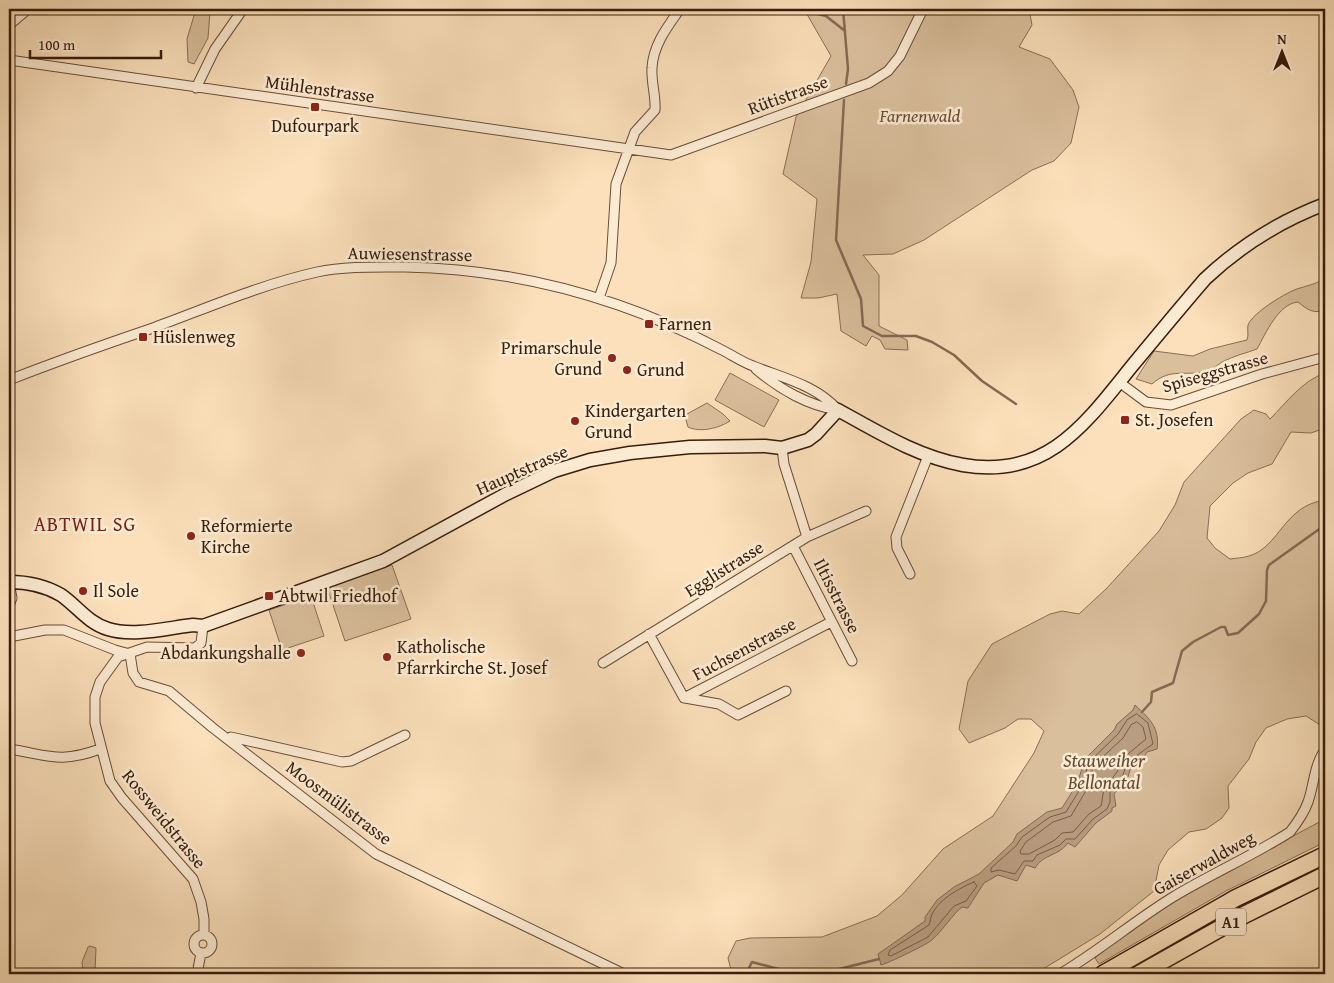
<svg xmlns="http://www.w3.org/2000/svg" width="1334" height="983" font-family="'Gentium Book Plus',serif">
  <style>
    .green { fill: #dabf9d; stroke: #896e54 }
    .water { fill: #b99d80; stroke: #856952 }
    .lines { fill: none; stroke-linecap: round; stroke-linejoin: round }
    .shore { stroke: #785c46; stroke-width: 1 }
    .stream { stroke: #856952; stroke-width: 2.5 }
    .street-casing { stroke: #694d38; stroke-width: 11 }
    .secondary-casing { stroke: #381c0c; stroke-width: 15 }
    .highway-casing { stroke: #381c0c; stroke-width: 19 }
    .street { stroke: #fcebd3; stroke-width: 9 }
    .secondary { stroke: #fcebd3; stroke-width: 12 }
    .highway { stroke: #fbe0bb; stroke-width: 16 }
    .poi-dot { fill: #8f2418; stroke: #fcebd3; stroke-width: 2 }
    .labels { text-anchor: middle; stroke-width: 5; stroke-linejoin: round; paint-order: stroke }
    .shield { fill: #fcebd3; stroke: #735a48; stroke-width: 1 }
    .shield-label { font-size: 16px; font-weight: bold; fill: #381c0c }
    .street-label { font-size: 18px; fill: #381c0c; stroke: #fcebd3 }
    .park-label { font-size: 18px; font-style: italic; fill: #694d38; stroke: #fcebd3 }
    .poi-label { font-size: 18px; fill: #381c0c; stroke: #fcebd3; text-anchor: start }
    .water-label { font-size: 19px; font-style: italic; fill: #654935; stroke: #fcebd3 }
    .quarter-label { font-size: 20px; letter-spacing: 1px; fill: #7a1f14; stroke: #fcebd3 }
  </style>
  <rect width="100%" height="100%" fill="#fbe0bb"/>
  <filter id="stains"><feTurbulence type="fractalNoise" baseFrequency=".004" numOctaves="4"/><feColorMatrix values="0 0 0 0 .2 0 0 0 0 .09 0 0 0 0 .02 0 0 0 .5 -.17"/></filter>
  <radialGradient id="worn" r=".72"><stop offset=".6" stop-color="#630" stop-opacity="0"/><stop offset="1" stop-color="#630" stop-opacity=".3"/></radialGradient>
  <!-- green -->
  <path class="green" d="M196,9h16l-2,3 -2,26 -14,26 -6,-2 -1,-23z
    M804,9h225l3,16 -13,22 31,12 23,31 6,17 -8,36 -17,18 -22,9 -108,70 -31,14 -30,1 16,20v51l28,14 1,10 -23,-1 -5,-9 -8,-4 -6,10 -25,-15 -4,-37 -19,4h-17l10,-36 6,-63 -34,-25 13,-57 35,-61z
    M1325,278v32c-12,4 -17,0 -27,-8 -20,2 -32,31 -41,47 -11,4 -23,7 -33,12 -6,3 -11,9 -17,10 -22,6 -36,-4 -55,13l-16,-5 18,-28 39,5 17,-7 37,-9c2,-5 0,-11 1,-15 4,-12 40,-34 52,-37 10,-3 16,-4 25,-10z
    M730,373l49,27 -15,27 -49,-27z
    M1325,373v55l-14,5 -20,-1 -19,32 -24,9 -15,10 -23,23 -3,32 8,10 15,11c6,-1 13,-1 19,-3 31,-9 34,-50 76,-56v228l-19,-12 -19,3 -21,9 -10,14 -7,17 -21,27 1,22 -7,10 -16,11 -17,3 -21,18 -9,15 -5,26 -54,43 -65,40h-265l-5,-2 -33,2 -4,-16 8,-17 14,-3 72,-1 55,-21 25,-21 41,-46 50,-33 41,-63 10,-22 -13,-12h-13l-13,9 -36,15 -10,-14 9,-48 24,-37 58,-30 12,-3 17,3 28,-26 52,-57 16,-26 9,-23 57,-63 13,-9 12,4 4,5c17,-17 32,-38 55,-46z
    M707,403l16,11 7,7c-11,7 -29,12 -42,6l-2,-7 1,-6z
    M392,565l19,54 -66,22 -18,-54z
    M311,596l13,40 -42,14 -13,-40z
    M1325,819v23l-99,49 -127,73 -4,-6 44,-36 34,-22z
    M90,946l6,2 -1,24h-12l-1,-10 6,-15z"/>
  <!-- water -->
  <path class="water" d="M1135,705c15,14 25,23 22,44l-10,3 -5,8 -11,6 -3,11 -14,17 2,12 -4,2v3l-16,12 -21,24 -7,-4c-9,13 -25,11 -33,25l-9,-3 -9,16 -19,-6 -14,8 -16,25 -6,-1c-8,6 -20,24 -29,32 -4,5 -47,25 -52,26l-3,-11 47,-33v-4l12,-17 17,-13 25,-13 34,-32 4,-8 30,-22 15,-4 15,-24 8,-25 29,-29 3,-6 16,-14z"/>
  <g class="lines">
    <!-- shore -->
    <path class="shore" d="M1137,714l11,9 5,21c-9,6 -17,12 -26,19l-4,12 -13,17v10l-3,7 -14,10 -18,20h-9l-6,6 -23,10 -4,6h-9l-9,13 -16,-4 -8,2v-4l25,-22 6,-9 28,-20 16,-5 16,-26 7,-24 29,-28 9,-14z
      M1137,722l6,5 3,12 -24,20 -5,13 -13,17 -3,17 -12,8 -16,18 -11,1 -7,7 -26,14h-8l-1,-3 6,-9 27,-20 18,-6 16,-27 7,-24 29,-27 8,-13z
      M974,882l3,4 -11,15 -12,5 -26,31 -37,19 -3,-1 2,-5 39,-25c1,-2 1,-5 2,-8 5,-16 28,-29 43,-35z"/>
    <!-- stream -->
    <path class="stream" d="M797,9l29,7 19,15
      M843,9l5,60 -2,15
      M844,100l-8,140 25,59 2,27 19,10h34l16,6 22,13 28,26 34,23
      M1142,712l9,-10 1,-10 21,-9 9,-32 11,-9 28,-15h4l3,8 10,-2 21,-19 7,-13 1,-31 2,-5 56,-40
      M746,974l6,-12 45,12
      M827,974l4,-3 48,-12"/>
    <defs>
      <path id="street" d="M9,25l19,-16
        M9,60l662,95 198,-72 19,-12 12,-15 23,-47
        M196,88l19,-39 28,-40
        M599,298l12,-35 5,-79 19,-52 20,-22c1,-14 -4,-28 -3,-42 1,-23 16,-42 28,-59
        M756,369c23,20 53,37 82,41
        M9,380c46,-18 94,-35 141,-51 55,-20 109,-44 167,-57 28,-6 59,-5 88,-5 111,2 218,31 317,83 10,5 20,12 31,16 30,12 63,19 85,44
        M1119,382l27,20 25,3 91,-31 63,-17
        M782,448l2,16 23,73
        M793,546l59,115
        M910,574l-13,-26 -1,-11 32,-81
        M9,605l3,-7 -3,-16
        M203,626l-2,17 -6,5 -48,-1 -29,10 -18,25 -5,15v26l15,58 12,17 71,81 8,23 3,17v16
        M649,634l35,64
        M9,637l36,-7h19l51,20 15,4 3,19 6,9 30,9 44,37 163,126 248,120
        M603,663l204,-126 59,-26
        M684,698l147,-76
        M685,698l34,6 19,11 48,-24
        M229,740l2,-3 111,25 9,-1 54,-26
        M9,749c40,6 50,15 91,0
        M194 944a9 9 0 1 1 18 0a9 9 0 1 1-18 0Z
        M197,974l4,-21
        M1060,974c39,-23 74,-53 113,-77 38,-23 79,-41 117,-65 7,-9 14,-19 18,-30 6,-17 6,-37 17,-52"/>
      <path id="secondary" d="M9,582c19,0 35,3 52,13 16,11 27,28 47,34 25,8 59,-1 85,-4l10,1 180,-65 123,-67 48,-23 36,-11 40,-7 60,-6 75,-1 17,2 26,-8 8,-6 22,-24c40,22 80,47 125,55 84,15 123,-42 169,-99 24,-29 48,-58 73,-87 35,-33 75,-58 120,-75"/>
      <path id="highway" d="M1103,974l133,-76 89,-43
        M1139,974l105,-59 81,-40"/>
    </defs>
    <!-- street casing -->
    <use href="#street" class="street-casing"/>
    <!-- secondary casing -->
    <use href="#secondary" class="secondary-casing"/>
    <!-- highway casing -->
    <use href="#highway" class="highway-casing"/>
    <!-- street -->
    <use href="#street" class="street"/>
    <!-- secondary -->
    <use href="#secondary" class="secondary"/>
    <!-- highway -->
    <use href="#highway" class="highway"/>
  </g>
  <!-- markers -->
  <g class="poi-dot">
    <rect x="310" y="102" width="10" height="10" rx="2.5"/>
    <rect x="644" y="319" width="10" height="10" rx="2.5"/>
    <rect x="138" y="332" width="10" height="10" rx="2.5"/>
    <circle cx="612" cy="358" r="5"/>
    <circle cx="627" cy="370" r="5"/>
    <rect x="1120" y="415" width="10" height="10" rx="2.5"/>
    <circle cx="575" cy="421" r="5"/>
    <circle cx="191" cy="536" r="5"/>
    <circle cx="83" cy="591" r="5"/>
    <rect x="264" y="591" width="10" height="10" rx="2.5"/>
    <circle cx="301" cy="653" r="5"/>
    <circle cx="387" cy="657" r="5"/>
  </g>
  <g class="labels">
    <!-- shield labels -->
    <rect class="shield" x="1216" y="908.5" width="30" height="27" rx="4"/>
    <g class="shield-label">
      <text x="1231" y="928">A1</text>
    </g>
    <!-- street labels -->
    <g class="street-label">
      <text transform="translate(320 89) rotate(8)" y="6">Mühlenstrasse</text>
      <text transform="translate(788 95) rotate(-20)" y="6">Rütistrasse</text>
      <text transform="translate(410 254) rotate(1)" y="6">Auwiesenstrasse</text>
      <text transform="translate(1215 372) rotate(-16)" y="6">Spiseggstrasse</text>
      <text transform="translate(522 470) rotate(-24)" y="6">Hauptstrasse</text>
      <text transform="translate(724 569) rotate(-32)" y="6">Egglistrasse</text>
      <text transform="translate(837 596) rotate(63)" y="6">Iltisstrasse</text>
      <text transform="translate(744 649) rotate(-28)" y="6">Fuchsenstrasse</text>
      <text transform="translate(339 803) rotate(37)" y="6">Moosmülistrasse</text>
      <text transform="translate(164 819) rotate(51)" y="6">Rossweidstrasse</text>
      <text transform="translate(1204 863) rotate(-29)" y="6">Gaiserwaldweg</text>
    </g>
    <!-- park labels -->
    <g class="park-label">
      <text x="920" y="122">Farnenwald</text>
    </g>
    <!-- poi labels -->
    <g class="poi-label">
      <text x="315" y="132" text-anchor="middle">Dufourpark</text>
      <text x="659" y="330">Farnen</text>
      <text x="153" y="343">Hüslenweg</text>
      <text x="602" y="354" text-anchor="end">Primarschule<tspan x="602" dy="21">Grund</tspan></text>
      <text x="637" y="376">Grund</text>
      <text x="585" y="417">Kindergarten<tspan x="585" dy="21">Grund</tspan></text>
      <text x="1135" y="426">St. Josefen</text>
      <text x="201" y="532">Reformierte<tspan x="201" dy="21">Kirche</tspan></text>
      <text x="93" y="597">Il Sole</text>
      <text x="279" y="602">Abtwil Friedhof</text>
      <text x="397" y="653">Katholische<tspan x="397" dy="21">Pfarrkirche St. Josef</tspan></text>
      <text x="291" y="659" text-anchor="end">Abdankungshalle</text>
    </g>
    <!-- water labels -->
    <g class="water-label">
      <text x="1104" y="767">Stauweiher<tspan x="1104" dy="22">Bellonatal</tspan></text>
    </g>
    <!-- quarter labels -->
    <g class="quarter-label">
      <text x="85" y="531">ABTWIL SG</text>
    </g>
  </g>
  <!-- margin -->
  <rect width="1334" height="983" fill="none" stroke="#fbe0bb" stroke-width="30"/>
  <rect x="10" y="10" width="1314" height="963" fill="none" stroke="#381c0c" stroke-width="2.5"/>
  <rect x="15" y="15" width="1304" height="953" fill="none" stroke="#381c0c"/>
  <!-- north arrow -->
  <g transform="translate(1282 52)" stroke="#fcebd3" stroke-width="4" paint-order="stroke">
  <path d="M0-4L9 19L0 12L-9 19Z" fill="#381c0c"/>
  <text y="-8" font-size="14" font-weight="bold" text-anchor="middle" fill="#381c0c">N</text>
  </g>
  <!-- scale -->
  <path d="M30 50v8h131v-8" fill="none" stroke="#381c0c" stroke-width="2.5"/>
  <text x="38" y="50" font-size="15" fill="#381c0c" stroke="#fcebd3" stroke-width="4" paint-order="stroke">100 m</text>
  <rect width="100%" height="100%" filter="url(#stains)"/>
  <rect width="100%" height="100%" fill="url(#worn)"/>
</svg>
